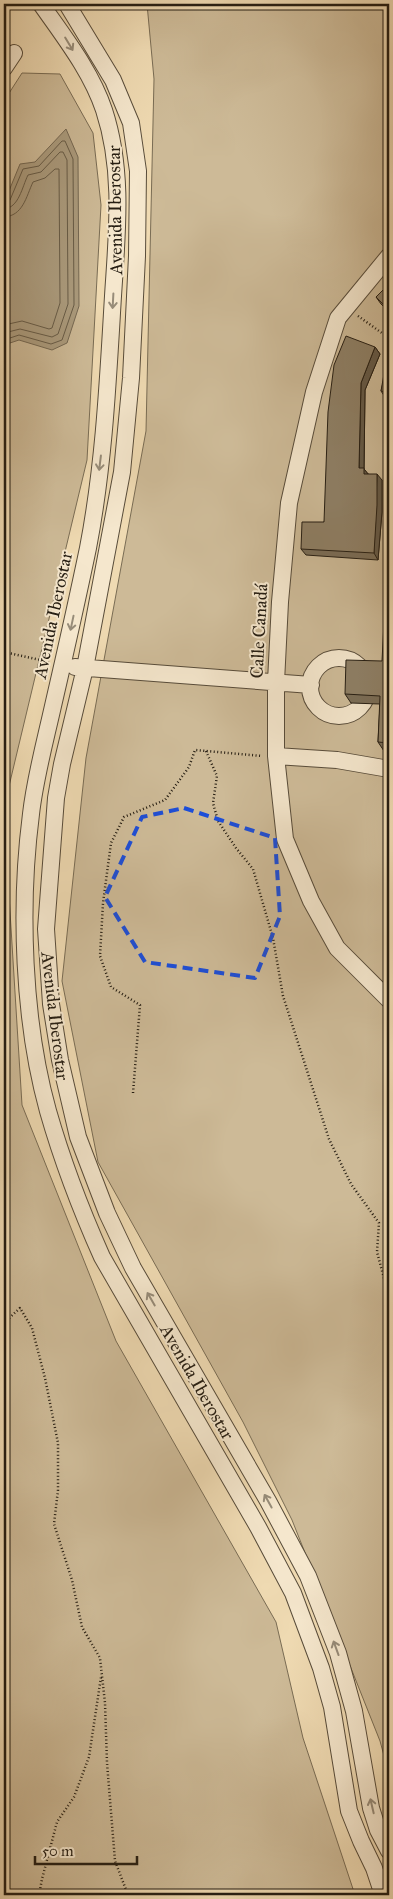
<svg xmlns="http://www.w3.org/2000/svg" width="393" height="1899" font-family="'IM FELL Great Primer',serif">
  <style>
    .green { fill: #cdba97; stroke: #796c54 }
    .water { fill: #aa9a7c; stroke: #756852 }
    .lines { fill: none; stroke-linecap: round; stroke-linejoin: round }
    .shore { stroke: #685c47; stroke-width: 1 }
    .minor-casing { stroke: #584c3a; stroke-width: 18 }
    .path { stroke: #251d12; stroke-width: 2.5; stroke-dasharray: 1 2.5; stroke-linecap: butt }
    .minor { stroke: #f5e7cd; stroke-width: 16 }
    .wall { fill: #7a6d57; stroke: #251d12 }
    .shaded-wall { fill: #635947; stroke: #251d12 }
    .building { fill: #8e7f65; stroke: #251d12 }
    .oneway { stroke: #978c79 }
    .marked { fill: none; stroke: #1d4ed8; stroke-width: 4; stroke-dasharray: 10 6; stroke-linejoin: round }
    .labels { text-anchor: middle; stroke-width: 4; stroke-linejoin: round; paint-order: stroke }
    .street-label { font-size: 18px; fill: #251d12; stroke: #f5e7cd }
  </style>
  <rect width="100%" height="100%" fill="#efdab2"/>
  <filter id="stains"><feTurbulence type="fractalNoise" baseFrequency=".004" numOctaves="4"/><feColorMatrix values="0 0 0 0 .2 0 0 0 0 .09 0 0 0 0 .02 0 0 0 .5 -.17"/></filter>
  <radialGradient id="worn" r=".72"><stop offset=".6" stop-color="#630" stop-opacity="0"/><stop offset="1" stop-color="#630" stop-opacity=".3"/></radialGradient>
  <!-- green -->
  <path class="green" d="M147,4h242v1770l-9,-33 -88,-221 -49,-98 -145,-260 -36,-181 24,-223 60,-327 8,-352z
    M22,73l38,1 33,59 8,72 -14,255 -83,347v-706z
    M4,815l18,290 94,236 160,281 27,116 52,157h-351z"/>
  <!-- water -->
  <path class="water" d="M66,129l12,28 1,149 -12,37 -15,7 -33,-10 -15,5v-142l16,-39 15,-2z"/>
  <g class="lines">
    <!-- shore -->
    <path class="shore" d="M4,203l6,-3 13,-31 16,-3 23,-25h3l8,18 1,146 -12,35 -11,4 -32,-9 -15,5
      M4,209c15,-1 18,-22 24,-34l13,-3 19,-20h3l4,8 1,144 -10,30 -6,3 -32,-8 -16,4
      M4,217c19,-1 22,-20 29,-35l12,-4 10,-9h4l1,134 -8,25 -3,1 -27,-8 -18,4"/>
    <defs>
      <path id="minor" d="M41,4c23,33 50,67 63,106 20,61 13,123 9,186 -5,84 -9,169 -25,252 -11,53 -23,106 -35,158 -8,36 -18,72 -22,108 -12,93 -8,207 17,297 14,49 33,99 54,146l156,270 35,66 28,75 11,39 17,104 12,30 13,27 9,27
        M67,4l46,76 18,43 7,48 -1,85 -6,122 -9,94 -37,196 -23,96 -6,34 -10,131 5,75 9,56 18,77 29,76 26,55 135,233 40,75 30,77 16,58 17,97 7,22 11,21
        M4,68l10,-15
        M389,256l-51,62 -24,74 -25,111 -9,99 -4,80v74l9,83 26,62 26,47 52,52
        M310 687a29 29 0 1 1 58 0a29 29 0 1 1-58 0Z
        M75,667l236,18
        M276,756l61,4 52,9"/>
    </defs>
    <!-- minor casing -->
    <use href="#minor" class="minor-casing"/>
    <!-- path -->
    <path class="path" d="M358,316l31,22
      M4,652l45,10
      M4,692l3,9 -3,15
      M206,751l11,25 -4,27 5,18 18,27 17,21 20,69 10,58 46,143 22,45 28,39 -2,29 8,30 4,9
      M133,1093l7,-88 -29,-18 -11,-31 3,-53 8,-60 13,-26 41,-17 24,-33 6,-17 67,6
      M4,1323l16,-15 12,20 13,50 13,65v47l-4,34 18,56 10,47 18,31 5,45 2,60 8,98 13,34
      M39,1895l3,-16 15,-57 17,-25 15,-40 12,-80"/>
    <!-- minor -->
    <use href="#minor" class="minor"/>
  </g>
  <!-- wall -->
  <path class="wall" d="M389,284v28l-8,-8 -5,-7z
    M375,347l5,7 -15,36 -1,79 4,5 14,6v32l-4,48 -72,-5 -5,-6 23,-27z
    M389,358v42h-2l-6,-9z
    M382,661l7,93 -1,-3h-4l-6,-9 2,-38 -29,-1 -6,-9z"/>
  <!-- shaded-wall -->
  <path class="shaded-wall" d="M375,347l5,7 -15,36 -1,79 5,6v5l-10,-12 2,-85z
    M377,474l5,6v32l-4,48 -4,-7z"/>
  <!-- building -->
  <path class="building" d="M389,284v26l-13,-13z
    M346,336l29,11 -14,36 -2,85h5v6h13v31l-3,48 -73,-4 1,-27h22l4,-110 6,-47z
    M387,357l2,1v35l-8,-2z
    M388,449h1v21h-2z
    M384,622h5v131l-1,-1 1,-9 -11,-1 2,-46 -35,-2 1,-34 36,1z"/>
  <!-- one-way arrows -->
  <defs><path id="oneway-shaft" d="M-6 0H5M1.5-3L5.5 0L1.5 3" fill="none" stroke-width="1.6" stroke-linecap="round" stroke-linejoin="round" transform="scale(1.25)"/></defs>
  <g class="oneway">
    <use href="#oneway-shaft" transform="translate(69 44) rotate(59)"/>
    <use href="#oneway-shaft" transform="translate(113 301) rotate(93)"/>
    <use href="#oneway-shaft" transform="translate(100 463) rotate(97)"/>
    <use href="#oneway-shaft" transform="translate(72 623) rotate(102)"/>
    <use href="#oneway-shaft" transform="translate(151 1299) rotate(-120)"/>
    <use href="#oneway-shaft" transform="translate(268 1501) rotate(-119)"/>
    <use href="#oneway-shaft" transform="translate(336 1648) rotate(-110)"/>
    <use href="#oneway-shaft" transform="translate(372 1806) rotate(-103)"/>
  </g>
  <!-- marked area -->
  <path class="marked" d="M184,808l91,30 5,78 -25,62 -110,-16 -40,-65 37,-80z"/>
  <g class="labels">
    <!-- street labels -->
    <g class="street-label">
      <text transform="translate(115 210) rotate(-91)" y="6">Avenida Iberostar</text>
      <text transform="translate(53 615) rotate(-78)" y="6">Avenida Iberostar</text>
      <text transform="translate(259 631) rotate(-87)" y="6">Calle Canadá</text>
      <text transform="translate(55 1016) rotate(83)" y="6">Avenida Iberostar</text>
      <text transform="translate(197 1382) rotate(60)" y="6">Avenida Iberostar</text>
    </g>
  </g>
  <!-- margin -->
  <rect width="393" height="1899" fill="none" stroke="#efdab2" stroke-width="20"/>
  <rect x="5" y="5" width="383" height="1889" fill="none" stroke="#251d12" stroke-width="2.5"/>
  <rect x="10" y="10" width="373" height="1879" fill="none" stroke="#251d12"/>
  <!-- scale -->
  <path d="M35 1856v8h102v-8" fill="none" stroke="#251d12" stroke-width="2.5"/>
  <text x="42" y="1856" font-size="15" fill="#251d12" stroke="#f5e7cd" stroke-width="4" paint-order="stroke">50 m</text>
  <rect width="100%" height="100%" filter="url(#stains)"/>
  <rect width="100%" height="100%" fill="url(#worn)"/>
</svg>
